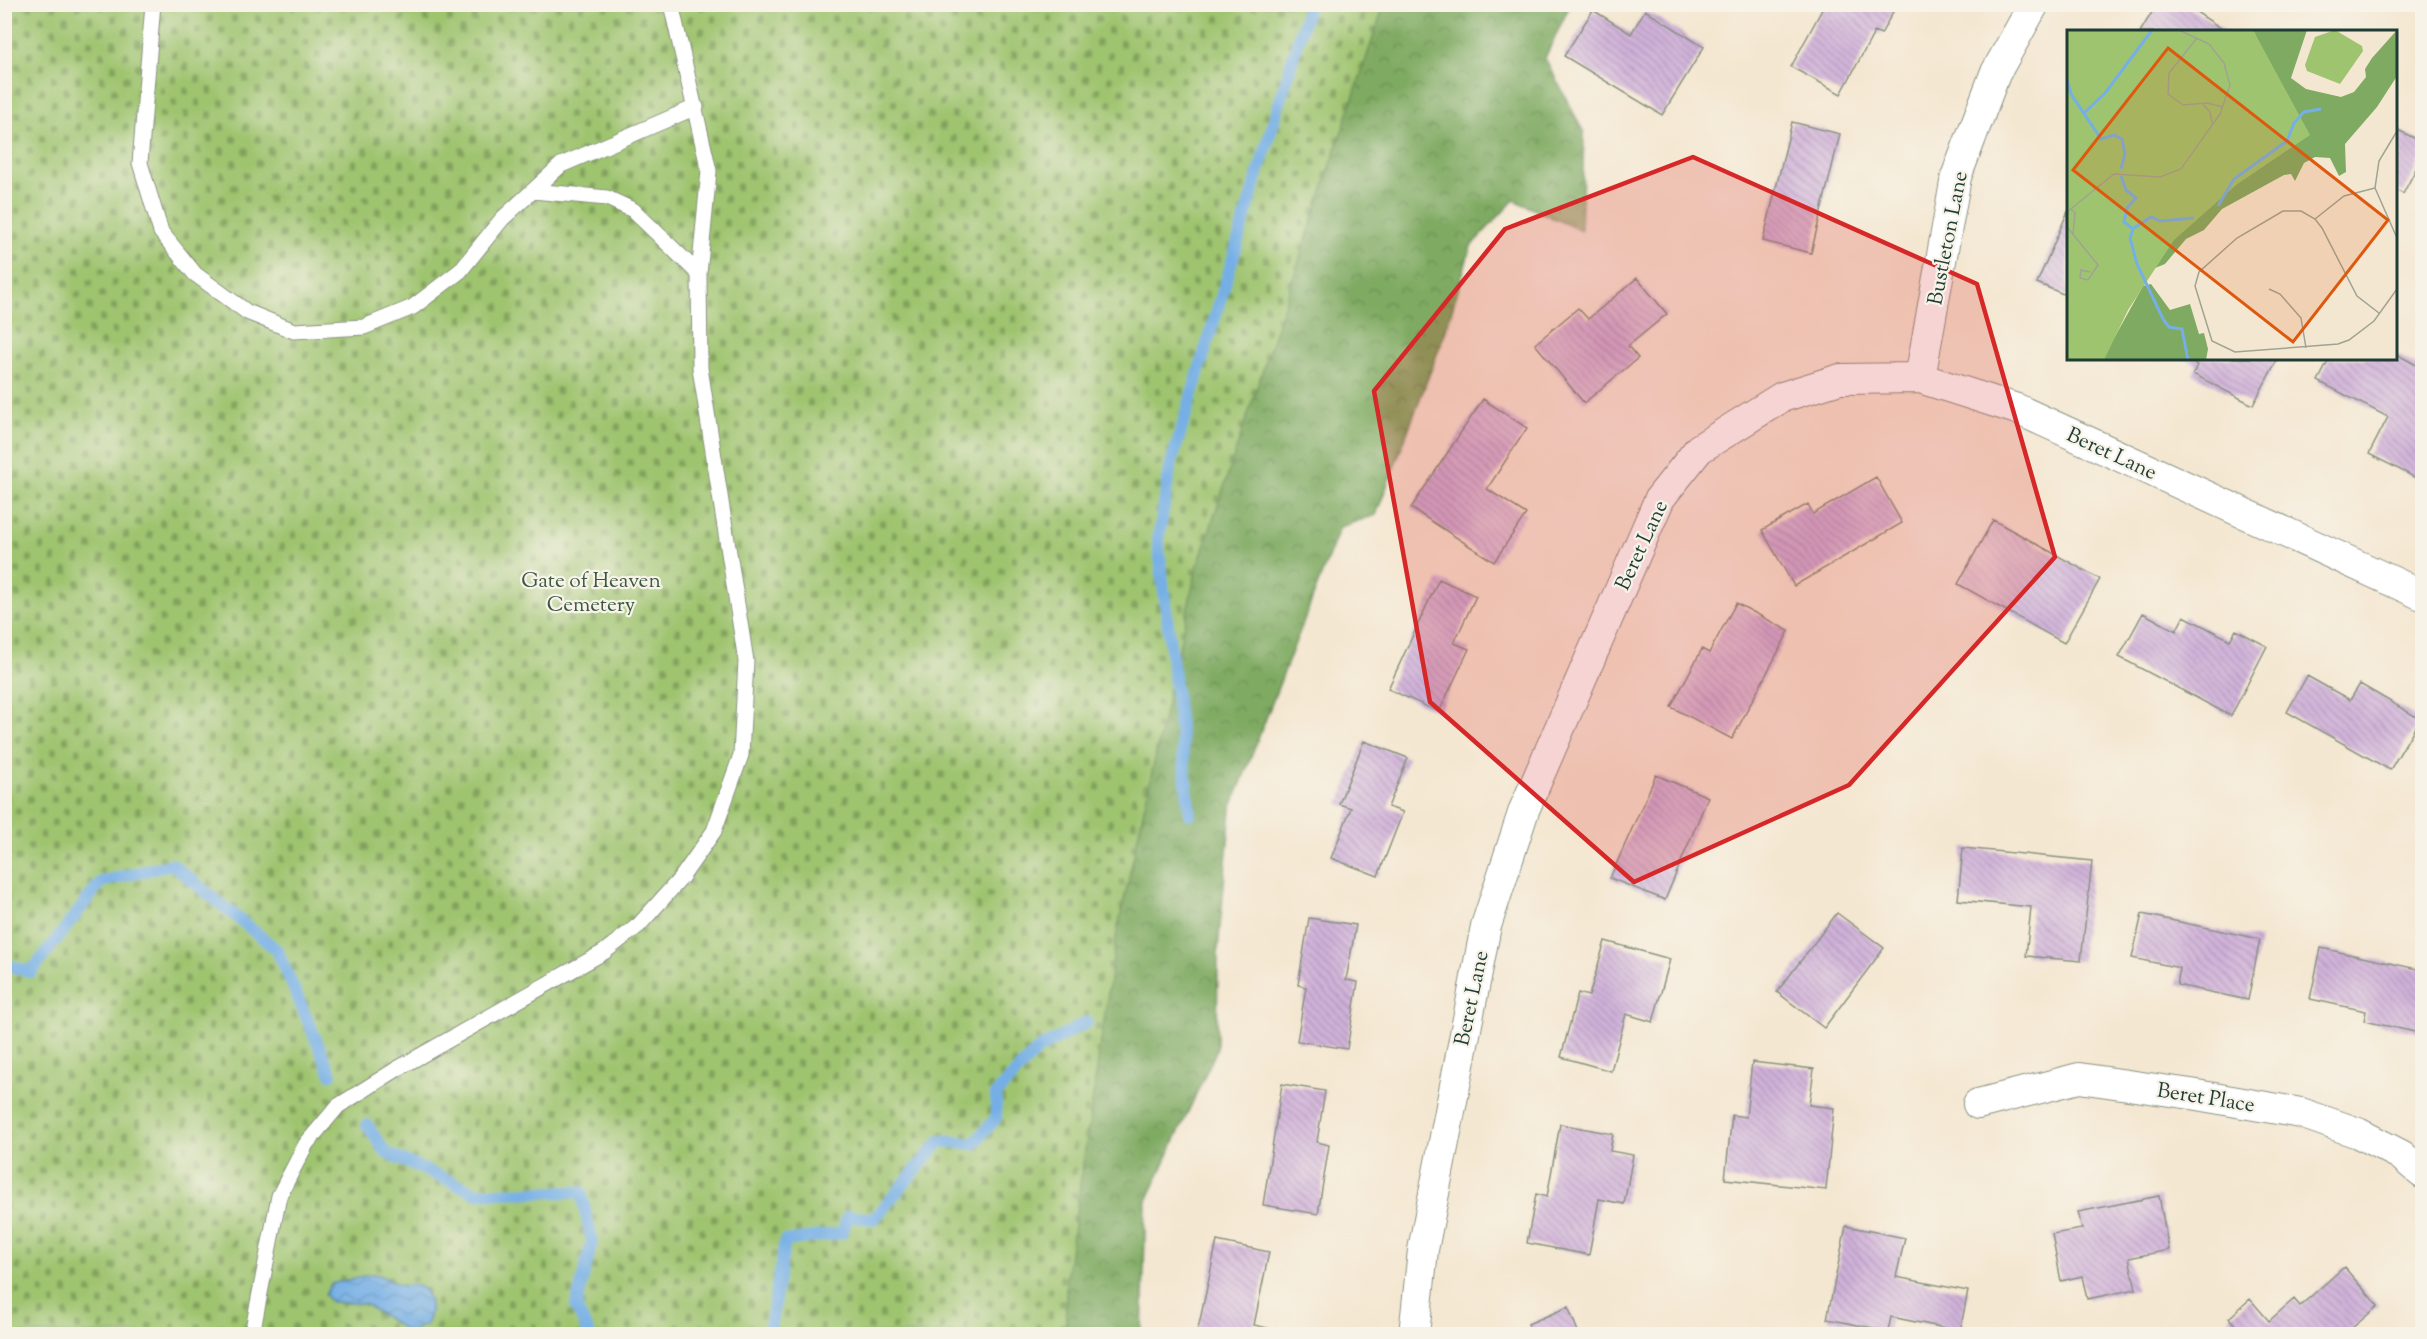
<svg xmlns="http://www.w3.org/2000/svg" width="2427" height="1339" font-family="'Sorts Mill Goudy',serif">
  <style>
    .forest { fill: url(#forest-crowns); stroke: #4f744b; stroke-width: 1.5 }
    .cemetery { fill: url(#cemetery-stones); stroke: #5f8052; stroke-width: 1.5 }
    .water { fill: url(#water-waves); stroke: #4a768d; stroke-width: 1.5 }
    .lines { fill: none; stroke-linecap: round; stroke-linejoin: round }
    .stream { stroke: #75afe6; stroke-width: 12 }
    .building { fill: url(#building-back-hatch) }
    .lane-casing { stroke: #8a9282; stroke-width: 17 }
    .street-casing { stroke: #8a9282; stroke-width: 32 }
    .lane { stroke: #fff; stroke-width: 15 }
    .street { stroke: #fff; stroke-width: 30 }
    .marked { fill: #d62828; fill-opacity: 0.2; stroke: #d62828; stroke-width: 4.5; stroke-linejoin: round }
    .labels { text-anchor: middle; stroke-width: 4.5; stroke-linejoin: round; paint-order: stroke }
    .street-label { font-size: 21px; fill: #1f3d34; stroke: #f7f3e8 }
    .park-label { font-size: 21px; fill: #395840; stroke: #f7f3e8 }
    .inset-river { fill: none; stroke: #75afe6; stroke-width: 3 }
    .inset-road { fill: none; stroke: #9fa392; stroke-width: 1.5 }
    .view { fill: #de580e; fill-opacity: 0.15; stroke: #de580e; stroke-width: 3 }
    .inset-edge { fill: none; stroke: #1f3d34; stroke-width: 3 }
  </style>
  <defs>
    <pattern id="forest-crowns" width="20" height="18" patternUnits="userSpaceOnUse" patternTransform="scale(1.5)"><rect width="20" height="18" fill="#7faa62"/><path d="M2 6a3 3 0 1 1 6 0M12 15a3 3 0 1 1 6 0" fill="none" stroke="#678c52"/></pattern>
    <pattern id="cemetery-stones" width="16" height="16" patternUnits="userSpaceOnUse" patternTransform="scale(1.5)"><rect width="16" height="16" fill="#9fc46f"/><path d="M2 7V4a2 2 0 0 1 4 0v3zM10 15v-3a2 2 0 0 1 4 0v3z" fill="#81a05c"/></pattern>
    <pattern id="water-waves" width="16" height="10" patternUnits="userSpaceOnUse" patternTransform="scale(1.5)"><rect width="16" height="10" fill="#75afe6"/><path d="M0 5q4-4 8 0t8 0" fill="none" stroke="#5f90bb"/></pattern>
    <pattern id="building-back-hatch" width="6" height="6" patternUnits="userSpaceOnUse" patternTransform="scale(1.5)"><rect width="6" height="6" fill="#d1b2da"/><path d="M-1 5l2 2M0 0l6 6M5-1l2 2" fill="none" stroke="#a992b2"/></pattern>
  </defs>
  <rect width="100%" height="100%" fill="#f7f3e8"/>
  <filter id="ink" filterUnits="userSpaceOnUse"><feTurbulence type="fractalNoise" baseFrequency=".0167" numOctaves="2"/><feDisplacementMap in="SourceGraphic" scale="12" xChannelSelector="R" yChannelSelector="G"/><feConvolveMatrix kernelMatrix="1 2 1 2 8 2 1 2 1" color-interpolation-filters="sRGB"/></filter>
  <filter id="wash" filterUnits="userSpaceOnUse"><feTurbulence type="fractalNoise" baseFrequency=".008" numOctaves="4" result="noise"/><feDisplacementMap in="SourceGraphic" scale="24" xChannelSelector="R" yChannelSelector="G"/><feGaussianBlur stdDeviation="1.35" result="paint"/><feColorMatrix in="noise" values="0 0 0 0 0 0 0 0 0 0 0 0 0 0 0 0 0 1.4 0 .05"/><feComposite in="paint" operator="in"/></filter>
  <g filter="url(#wash)">
    <rect width="100%" height="100%" fill="#f4e7d1"/>
    <!-- forest -->
    <path class="forest" d="M1061,5h509l-25,53 39,75 -3,98 -67,-31 -43,46 -26,87 -69,182 -36,12 -109,282 -13,140 -1,100 -71,154 -4,131h-672z"/>
    <!-- cemetery -->
    <path class="cemetery" d="M5,5h1379l-188,566 -79,361 -51,349v53h-1061z"/>
    <!-- water -->
    <path class="water" d="M372,1274c13,0 19,10 31,12 4,0 7,-2 10,-1 20,3 20,26 13,40l-18,7 -43,-28 -34,-2 -6,-7 6,-11z"/>
    <g class="lines">
      <!-- stream -->
      <path class="stream" d="M1190,814l-32,-274 13,-76 138,-460
        M4,964l27,8 70,-90 71,-18 105,86 54,124
        M367,1125l19,28 91,40 104,-1 11,49 -16,66 13,27
        M769,1334l16,-93 57,-8 6,-17 26,3 66,-78 34,3 22,-26v-24l41,-44 50,-28"/>
    </g>
    <g id="blocks">
      <!-- building -->
      <path class="building" d="M1825,4h72l-16,30 -6,-3 -34,63 -50,-27z
        M2157,4h27l43,28h-87z
        M1593,10l38,24 14,-24 59,37 -42,68 -98,-59z
        M1792,122l48,12 -29,119 -48,-12z
        M2396,129l26,13v15l-19,37 -7,-4z
        M2068,211v85l-31,-13z
        M1637,278l30,36 -39,32 10,12 -54,45 -49,-59 43,-36 10,11z
        M2396,354l26,14v98l-6,12 -47,-24 19,-37 -70,-36 12,-23h66z
        M2184,358h90l3,2 -24,45 -60,-31 4,-9z
        M1483,399l44,29 -40,61 39,25 -32,48 -83,-54z
        M1876,477l26,46 -108,63 -32,-56 46,-26 5,10z
        M1993,520l107,59 -36,64 -106,-59z
        M1439,579l37,17 -22,47 15,6 -30,63 -51,-23z
        M1736,603l53,28 -57,108 -61,-32 31,-58 7,4z
        M2143,613l33,18 8,-15 46,24 6,-10 31,16 -36,70 -112,-59z
        M2307,676l43,24 10,-16 60,35 -30,51 -103,-58z
        M1364,741l44,17 -20,49 15,5 -25,64 -47,-18 20,-50 -12,-4z
        M1656,775l52,22 -43,103 -55,-22z
        M1963,848l129,13 -11,100 -55,-5 5,-49 -73,-7z
        M1837,913l47,35 -60,80 -47,-36z
        M2142,914l118,25 -12,61 -71,-15 3,-17 -48,-10z
        M1309,918l47,7 -10,55 12,2 -11,67 -50,-8 9,-54 -8,-2z
        M1605,941l65,18 -17,63 -27,-8 -15,57 -50,-14 17,-64 11,3z
        M2321,948l101,22 -2,63 -56,-12 2,-10 -56,-12z
        M1752,1062l62,7 -5,36 25,3 -8,82 -101,-11 7,-64 14,2z
        M1282,1084l43,7 -8,51 12,3 -11,69 -55,-9z
        M1560,1124l53,10 -3,17 23,4 -9,49 -25,-5 -10,56 -62,-12 9,-49 11,3z
        M2159,1196l10,54 -40,8 7,31 -49,10 -5,-23 -21,5 -9,-47 30,-5 -4,-17z
        M1846,1226l59,12 -9,39 72,14 -8,40 -69,-14 -3,14 -61,-12z
        M1217,1241l52,11 -15,73 41,9h-98z
        M2344,1267l34,39 -33,28h-102l-14,-16 21,-19 19,22 25,-22 6,7z
        M1568,1307l11,27h-47l-4,-10z"/>
    </g>
  </g>
  <g filter="url(#ink)">
    <use href="#blocks" fill-opacity="0" stroke="#8a9282" stroke-width="1.5"/>
    <g class="lines">
      <defs>
        <path id="lane" d="M153,4l-13,159 21,69 34,42 52,38 47,19 70,-4 49,-20 47,-36 42,-52 59,-54 135,-58
          M533,191l74,7 26,12 66,64
          M252,1334l27,-138 27,-52 32,-38 59,-37 207,-117 35,-27 42,-47 33,-47 27,-76 5,-94 -46,-293 -1,-94 10,-103 -38,-167"/>
        <path id="street" d="M1920,378l36,-201 39,-103 39,-70
          M1978,1104l101,-26 112,16 110,19 57,20 43,22 21,18
          M1414,1334l9,-84 63,-324 38,-116 136,-312 39,-49 83,-52 58,-18 80,-1 97,31 405,186"/>
      </defs>
      <!-- lane casing -->
      <use href="#lane" class="lane-casing"/>
      <!-- street casing -->
      <use href="#street" class="street-casing"/>
      <!-- lane -->
      <use href="#lane" class="lane"/>
      <!-- street -->
      <use href="#street" class="street"/>
    </g>
  </g>
  <!-- marked area -->
  <path class="marked" d="M1693,157l284,127 78,273 -206,228 -215,97 -204,-180 -56,-311 131,-162z"/>
  <g class="labels">
    <!-- street labels -->
    <g class="street-label">
      <text transform="translate(1947 238) rotate(-79)" y="7">Bustleton Lane</text>
      <text transform="translate(2112 453) rotate(25)" y="7">Beret Lane</text>
      <text transform="translate(1641 545) rotate(-65)" y="7">Beret Lane</text>
      <text transform="translate(1471 998) rotate(-78)" y="7">Beret Lane</text>
      <text transform="translate(2206 1097) rotate(9)" y="7">Beret Place</text>
    </g>
    <!-- park labels -->
    <g class="park-label">
      <text x="591" y="587">Gate of Heaven<tspan x="591" dy="24">Cemetery</tspan></text>
    </g>
  </g>
  <!-- overview -->
  <g transform="translate(2067 30)">
    <rect width="330" height="330" fill="#f4e7d1"/>
    <path d="M268,0l27,16 1,5 -23,33 -33,-13 -2,-6 10,-28z" fill="#9fc46f"/>
    <path d="M186,0h54l-16,48 15,11 35,8 13,-5 12,-15 -1,-8 7,-11 25,-28v46l-20,31 -32,37 1,28 -7,4 -9,-18 -15,-1 -11,6 -9,18 -4,-7 -7,1 -62,34 -18,21 -18,9 -21,25 -25,10 146,-177zM84,254l19,26 20,-6 9,30 5,-1 4,16 -2,11h-104l41,-74z" fill="#7faa62"/>
    <path d="M0,0h186l57,105 -74,50 -62,55 -46,70 -24,50h-37z" fill="#9fc46f"/>
    <path class="inset-river" d="M0,49l4,15 30,45 13,-4 8,4 3,15 -4,15M17,83l22,-21 46,-62M54,146l5,14 10,8 -9,10 -3,14 9,7 -3,9 7,26 26,55 6,8 13,2 6,31M151,176l16,-27 53,-38 7,-18 10,-11 17,-3M67,198l17,-11 9,4 34,-3"/>
    <path class="inset-road" d="M130,8l-28,35 -1,21 15,11 24,-2 16,4M135,73l8,9 2,11M330,101l-18,30 -4,27 22,50M4,179l4,4 -2,21M0,182l47,-38 46,3 21,-8 39,-55 10,-29 -6,-22 -15,-19 -30,-14M248,189l29,-23 31,-8M0,197l31,38 -10,15 -8,-2 1,-8 9,2M202,259l11,5 21,24 5,30M312,283l-22,-17 -35,-68 -7,-9 -14,-8h-18l-46,27 -38,34 -4,14 17,55 23,11 103,-8 11,-4 25,-19 23,-32"/>
    <path class="view" d="M101,18l220,172 -95,122 -220,-172z"/>
    <rect width="330" height="330" class="inset-edge"/>
  </g>
  <!-- margin -->
  <rect width="2427" height="1339" fill="none" stroke="#f7f3e8" stroke-width="24"/>
</svg>
